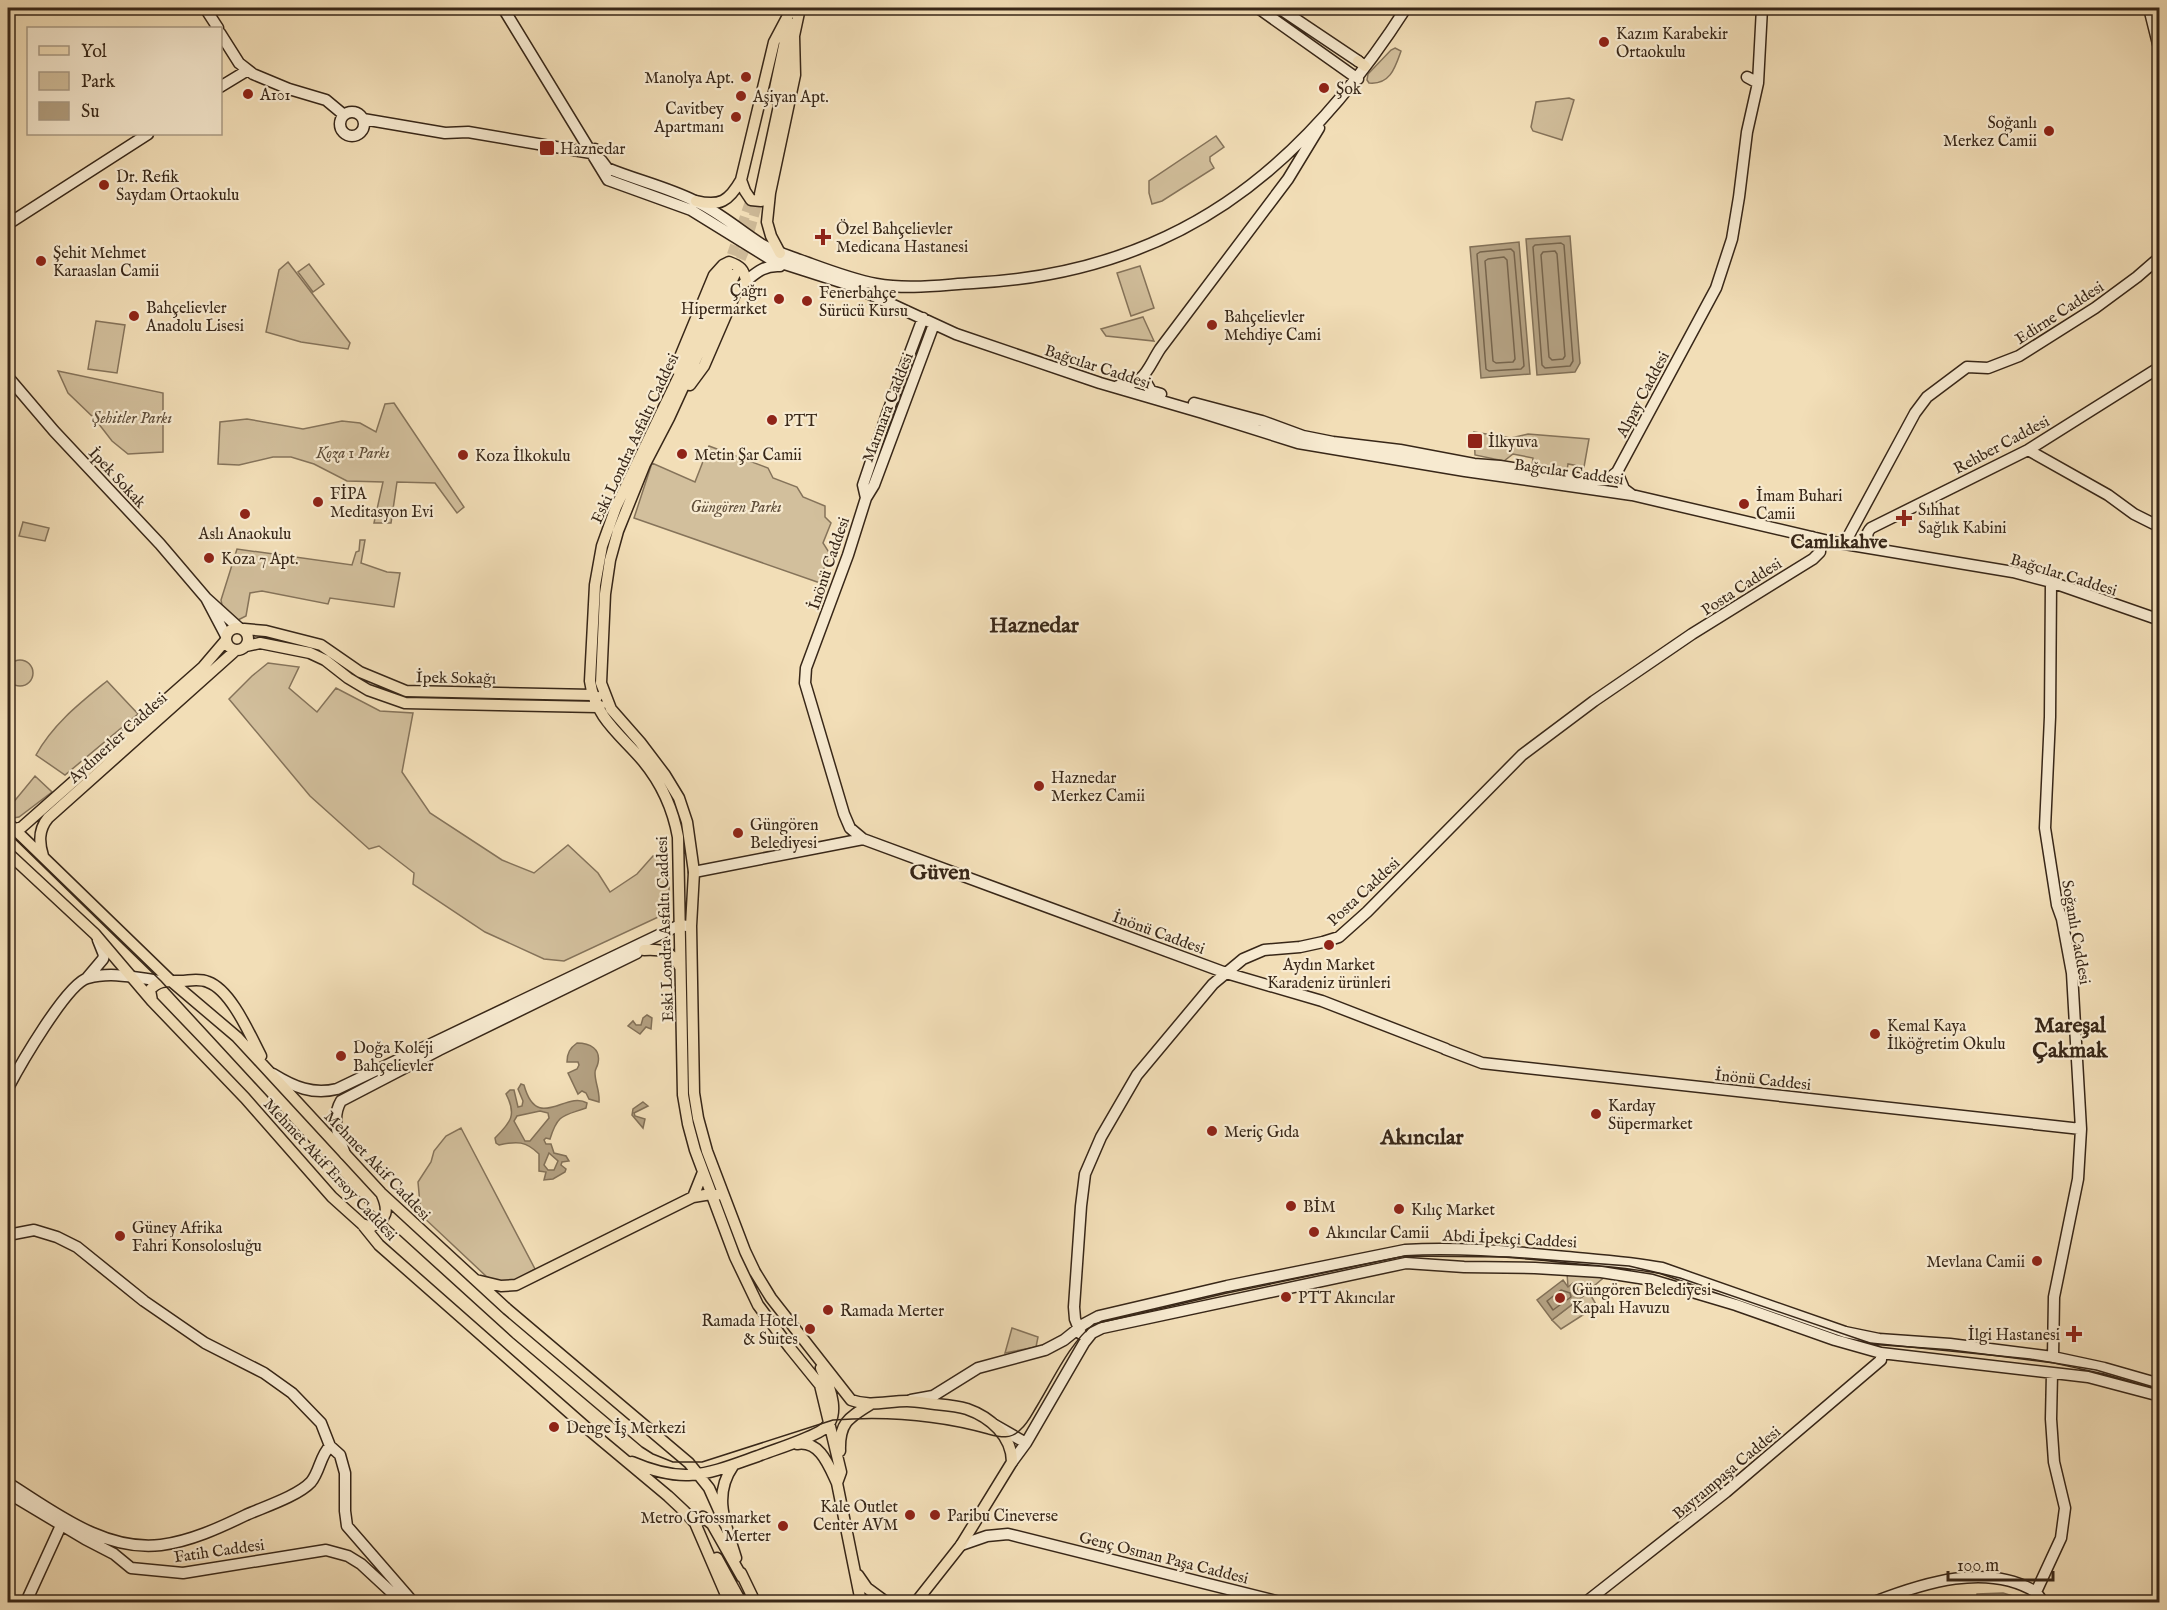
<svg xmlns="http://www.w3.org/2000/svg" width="2167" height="1610" font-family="'IM FELL English',serif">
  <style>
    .green { fill: #d2bf9c; stroke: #85735a; stroke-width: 1.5 }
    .water { fill: #b3a081; stroke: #827057; stroke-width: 1.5; fill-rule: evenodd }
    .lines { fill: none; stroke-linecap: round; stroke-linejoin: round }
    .shore { stroke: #76644c; stroke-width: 1.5 }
    .primary-tunnel { stroke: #cdb997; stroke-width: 10; stroke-dasharray: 10 5; stroke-linecap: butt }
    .secondary-casing { stroke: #382718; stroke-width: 13 }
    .primary-casing { stroke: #382718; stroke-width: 13 }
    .secondary { stroke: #f7ead0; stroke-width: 10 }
    .primary { stroke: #f2deb7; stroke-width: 10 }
    .tram { stroke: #382718; stroke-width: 1.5 }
    .poi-dot { fill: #8f2418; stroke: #f7ead0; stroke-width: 2 }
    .labels { text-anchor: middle; stroke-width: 4.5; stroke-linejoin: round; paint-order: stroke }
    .poi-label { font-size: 16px; fill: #382718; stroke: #f7ead0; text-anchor: start }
    .street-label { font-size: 16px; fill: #382718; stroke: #f7ead0 }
    .park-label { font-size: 16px; font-style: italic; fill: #5e4d39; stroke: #f7ead0 }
    .quarter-label { font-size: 20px; font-weight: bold; fill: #382718; stroke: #f7ead0 }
    .district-label { font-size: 22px; font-weight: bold; fill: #382718; stroke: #f7ead0 }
  </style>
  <rect width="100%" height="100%" fill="#f2deb7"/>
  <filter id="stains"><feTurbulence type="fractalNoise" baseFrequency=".00333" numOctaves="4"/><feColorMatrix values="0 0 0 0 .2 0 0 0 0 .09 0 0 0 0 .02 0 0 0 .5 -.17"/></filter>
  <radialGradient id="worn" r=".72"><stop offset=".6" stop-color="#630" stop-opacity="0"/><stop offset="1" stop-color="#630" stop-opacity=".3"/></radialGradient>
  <!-- green -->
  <path class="green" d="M1395,48l6,3c-6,17 -11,34 -32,32l-2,-3 1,-6 23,-24z
    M1569,98l5,2 -12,40 -29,-9 -2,-4 5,-25z
    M1216,136l8,11 -14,10v4l4,7 -52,33 -10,3 -3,-11v-12z
    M288,262l62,81 -2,6 -47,-7 -35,-10 13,-62z
    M309,264l15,20 -11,8 -15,-20z
    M1140,266l14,42 -23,8 -14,-43z
    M1143,317l11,24 -48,-5 -5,-7z
    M96,321l29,4 -8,48 -29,-4z
    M58,371l105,22v59l-35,2 -16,-13 -17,-22 -27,-26z
    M394,403l70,104 -7,6 -22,-30 -38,-1 -6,41h-17l9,-41 -36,-1 -33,-17 -23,-7h-18l-34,8 -21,-1 2,-42 27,-3 56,10 39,-8 18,2 16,9 9,-28z
    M1474,432l37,6 17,-4 61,5 -5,28 -16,-3 -1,7 -35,-6 1,-7 -20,-4 -9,7 -29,-6z
    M709,446l59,22 5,10 24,9 6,10 22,9v11l6,6 -8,20 7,11 -7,17 3,5 -3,8 -189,-66 18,-55 43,19z
    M23,522l26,6 -4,13 -26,-5z
    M360,540h5l-4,23 26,9 13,1 -6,34 -64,-9 -2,6 -66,-13 -12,2 -4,23 -8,4 -16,-15 -1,-5 16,-51 115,16 4,-13 3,-1z
    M7 673a13 13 0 1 1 26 0a13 13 0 1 1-26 0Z
    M268,663l31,4 -10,21 28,24 19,-24 44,23 33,2 -11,59 28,41 72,47 32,13 34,-28 30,28 12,19 27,-18 16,-18 10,-1 6,8v49l-105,49 -20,-2 -59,-27 -72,-48 1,-11 -35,-27 -10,3 -59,-53 -81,-97 23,-23z
    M107,681l31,33 -73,61 -29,-20c17,-31 44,-52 71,-74z
    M35,776l17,16 -33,25 -6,1 -5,-2v-12h4z
    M461,1128l74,141c-18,10 -27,18 -48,8l-66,-62 -3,-33 13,-20 3,-11 12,-15z
    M1567,1273l40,2 -19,16 9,15 -36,23 -9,-9 31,-24 -15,-9z
    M1012,1328l26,9 -2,10 -31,6z
    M2003,1593l29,9h-56l1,-8z"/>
  <!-- water -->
  <path class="water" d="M1570,236l10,127 -5,9 -38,3 -11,-136z
    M1519,242l11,132 -49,4 -11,-131z
    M647,1015l5,3 -1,11 -5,-2 -6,7 -12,-8 5,-5 3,4h5l2,-7z
    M577,1043c13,0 24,6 21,20 -1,5 -3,5 -3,10 0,10 5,18 4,29l-10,-3 -3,-6 -4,-2 -4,3 -10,-21 9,-4 2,-4 -1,-3h-11c0,-9 3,-14 10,-19z
    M521,1084l3,1c13,48 42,5 63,18l-1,5c-22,8 -28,5 -36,31l-4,-1 -2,2 2,4h5l3,9 12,3 3,5 -7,1 -1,3 5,4 -1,3 -12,7 -9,1 2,-8 -7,-1v-17c-13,-13 -22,-13 -40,-9l-3,-2 -1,-5c16,-16 22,-23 11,-44l4,-4h4l4,17 4,-1 1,-5 -5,-12zM540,1111l8,2 1,5 -19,23h-5l-11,-20 3,-5zM549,1153l9,8 -4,9h-6l-4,-5z
    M643,1102l5,4 -14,7 1,3 10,3 -2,9 -11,-13 1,-6z
    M1563,1280l5,7 5,-4 10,13 -31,24 -15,-20z"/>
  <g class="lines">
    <!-- shore -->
    <path class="shore" d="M1561,243l3,2 9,116 -3,5 -25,2 -3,-3 -9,-118 2,-2z
      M1511,249l3,3 10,114 -3,3 -32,2 -3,-2 -9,-115 3,-2z
      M1555,251l2,3 8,102 -2,3 -11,1 -3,-3 -8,-102 2,-3z
      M1504,257l3,3 8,99 -2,3 -17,1 -3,-2 -8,-100 3,-2z
      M1561,1290l9,3 1,4 -18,13 -6,-9z"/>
    <!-- primary-tunnel -->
    <path class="primary-tunnel" d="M727,269l26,-76
      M735,273l9,-22 16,-57"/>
    <defs>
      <path id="secondary" d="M205,8l13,20
        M503,8l105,172 83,30 81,50 78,25 106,49 144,49 103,30 95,30 167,28 167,24 201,47 180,30 38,10 109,38
        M1258,8l100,71
        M1279,8l79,53
        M2149,8l11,44
        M220,33l19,30 14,11 36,15 37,11 18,15
        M1747,77l11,6
        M220,87l28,-17
        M340 124a12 12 0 1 1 24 0a12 12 0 1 1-24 0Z
        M363,119l82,14 23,-1 123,21 4,-4
        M601,160l6,8c29,12 60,19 88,33 24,11 44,29 66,43 12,7 26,11 39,16 25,9 50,19 76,24 33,6 64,1 97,-1 201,-10 328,-111 433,-275
        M8,224l140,-90
        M746,281c11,-9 19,-16 34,-15
        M934,324l-60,161 -8,13 -18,57 -42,113 -1,15 39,131 6,14 13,11 363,134 96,28 124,48
        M8,377l46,54 106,113 46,54 32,29
        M1143,377l8,14 10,3
        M1118,386c28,-3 28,-15 42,-37l128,-170 31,-51
        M1194,403l68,18 41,15 30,6 67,8 74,14 26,2 96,15 11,-1 10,-8 99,-184 16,-49 7,-42 8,-65 11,-49 4,-75
        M2028,450l80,45 26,19 26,13
        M1617,472l7,17 8,6
        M866,498l-3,-13 24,-71 36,-96
        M1842,543l6,-6 67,-124 12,-16 40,-30 21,1 31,-12 76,-48 42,-31 23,-20
        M1871,547c-4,-7 -6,-13 0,-19l157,-78 132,-83
        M2051,582l-1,135 -5,111 12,77 5,14 10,54 9,156 -3,50 -24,118 -1,60
        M206,598l20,38
        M694,872l169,-33
        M87,978l16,-19 1,-4 -6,-15
        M1445,1049l37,14 599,66
        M273,1074c21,13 40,21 64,15l330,-158 13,-6 7,1
        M8,1088c11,-21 59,-105 80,-110 24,-7 49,0 73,3
        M345,1154c-7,-18 -14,-36 -4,-53l98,-51 198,-97
        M8,1235l26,-5 23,7 20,10 67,54 61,42 59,30 28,20 29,30 9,23 10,9 5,18v38l2,15 66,76
        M1081,1334l-6,-15 -1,-12 7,-101 4,-32 16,-37 36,-62 76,-91 30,-25 21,-9 36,-3 23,-5 16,-5 28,-25 155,-157 72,-54 98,-67 121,-75 7,-7v-4l-8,-11
        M911,1400l22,-4 45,-28 67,-18 19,-10 20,-16 15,-8 128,-30 178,-36c54,-3 107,1 161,7 32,3 64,5 96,11l183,64 34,7 71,5 103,13 51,11 56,16
        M995,1425l31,18
        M1012,1462l14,-19 58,-100 8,-10 10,-5 304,-65 58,4 71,1 66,4 51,8 84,25 99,35 46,13 207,24 72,19
        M8,1483c45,28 96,69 153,62 30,-4 58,-17 85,-30 18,-8 52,-19 65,-33 9,-11 9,-26 19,-36
        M8,1493l77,46 29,15 17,14 52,5 143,-23 22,6 13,8 41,38
        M961,1545l26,-9 21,-2 272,68
        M26,1602l37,-81
        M1586,1602l140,-110 155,-132v-7
        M1874,1602c49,-19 113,-40 162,-10
        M2043,1602l-7,-10 25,-54 4,-30 -11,-46 -3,-43 1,-46"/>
      <path id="primary" d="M1358,61l7,5
        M773,98l16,-76
        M741,180l4,11 6,9 10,1 9,-8
        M760,194l40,-186
        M696,201c24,6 33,0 45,-21l33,-138 18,-34
        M780,253l-9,-17 -4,-14 3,-29 25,-118 -1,-39
        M727,269l-26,61 -85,177 -14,39 -7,39 -5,96c5,37 31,54 53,80 19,23 30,48 35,76l5,258 5,29 7,26 40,107 23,48 32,43 30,37 21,87 -4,11 24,119
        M735,274l-66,144 -24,46 -27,67 -8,29 -5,34 -4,89 10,26 29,33 25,33 14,23 8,24 7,50 -3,54 3,167 4,25 9,33 38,100 10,21 16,26 80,102c19,7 36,1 56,1 9,0 19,2 28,3 10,1 22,2 32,5 23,8 45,27 45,53l-51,83 -45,57
        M675,369l39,-94 9,-10 6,-3c11,4 15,7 17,19l-10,11 -32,74 -14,19
        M226 639a11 11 0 1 1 22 0a11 11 0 1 1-22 0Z
        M244,629l22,2 55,14 39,27 46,19 186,4 5,2
        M246,646l14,-3 50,10 15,7 23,18 20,12 37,13 192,4 3,-1
        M8,823l163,158 66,56 144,156 126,116 182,154 20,25 16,36
        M15,829l7,-2 181,-160 23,-27
        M8,853l87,81 57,67 93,97 87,99 30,27 17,21 210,185 79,66 16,15 11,12 34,79
        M43,856c-4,-13 -5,-26 5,-38l188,-168
        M644,950c18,-1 28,1 36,17
        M152,1001l-2,-11c8,-10 17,-9 30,-9 9,0 19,-3 28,1 23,8 42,53 53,74
        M693,1197l10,-25
        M362,1224l9,3c16,-8 18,-16 11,-32
        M476,1280l25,6 15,-1 177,-88 18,-3 6,1
        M797,1444c23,-4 32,22 40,39
        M840,1451c-1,-28 8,-33 31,-47
        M632,1462c53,23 75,12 126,-6 21,-8 42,-14 61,-24 25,-12 11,-45 2,-64
        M733,1466c-21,30 -7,59 3,92
        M697,1527l-2,-4 8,-6 9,7 30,53
        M717,1558l24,44
        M741,1573l14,29
        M858,1575l9,13 19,14"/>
    </defs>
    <!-- secondary casing -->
    <use href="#secondary" class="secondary-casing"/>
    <!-- primary casing -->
    <use href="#primary" class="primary-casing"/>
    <!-- secondary -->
    <use href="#secondary" class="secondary"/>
    <!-- primary -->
    <use href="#primary" class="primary"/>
    <!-- tram -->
    <path class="tram" d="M8,832l153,149 211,229 141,128 129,109 11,7 20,8h29l131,-42c51,-4 105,0 155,14 12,3 23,6 33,-5 7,-6 11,-15 16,-23 16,-26 33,-64 57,-82l133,-31 178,-37 104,1 120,9 51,12 190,65 160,16 66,11 64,19"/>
  </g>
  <!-- markers -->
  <g class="poi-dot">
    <circle cx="1604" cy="42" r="6"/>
    <circle cx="746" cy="77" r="6"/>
    <circle cx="1324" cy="88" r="6"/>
    <circle cx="248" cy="94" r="6"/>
    <circle cx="741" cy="96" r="6"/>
    <circle cx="736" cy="117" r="6"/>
    <circle cx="2049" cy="131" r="6"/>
    <rect x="539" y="140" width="16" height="16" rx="3"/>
    <circle cx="104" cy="185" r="6"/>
    <path d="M820 228h6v6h6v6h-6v6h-6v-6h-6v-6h6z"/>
    <circle cx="41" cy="261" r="6"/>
    <circle cx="779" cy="299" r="6"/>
    <circle cx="807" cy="301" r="6"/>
    <circle cx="134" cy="316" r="6"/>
    <circle cx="1212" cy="325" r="6"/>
    <circle cx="772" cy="420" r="6"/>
    <rect x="1467" y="433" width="16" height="16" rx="3"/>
    <circle cx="682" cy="454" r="6"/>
    <circle cx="463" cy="455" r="6"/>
    <circle cx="318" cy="502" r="6"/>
    <circle cx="1744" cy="504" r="6"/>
    <circle cx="245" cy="514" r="6"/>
    <path d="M1901 509h6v6h6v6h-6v6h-6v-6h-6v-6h6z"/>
    <circle cx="209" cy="558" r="6"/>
    <circle cx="1039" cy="786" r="6"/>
    <circle cx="738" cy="833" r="6"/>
    <circle cx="1329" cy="945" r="6"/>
    <circle cx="1875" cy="1034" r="6"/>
    <circle cx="341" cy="1056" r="6"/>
    <circle cx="1596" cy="1114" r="6"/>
    <circle cx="1212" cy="1131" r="6"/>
    <circle cx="1291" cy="1206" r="6"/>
    <circle cx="1399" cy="1209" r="6"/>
    <circle cx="1314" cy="1232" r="6"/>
    <circle cx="120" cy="1236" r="6"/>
    <circle cx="2037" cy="1261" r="6"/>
    <circle cx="1286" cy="1297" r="6"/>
    <circle cx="1560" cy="1298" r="6"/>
    <circle cx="828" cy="1310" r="6"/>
    <circle cx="810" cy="1329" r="6"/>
    <path d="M2071 1325h6v6h6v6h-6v6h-6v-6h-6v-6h6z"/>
    <circle cx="554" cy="1427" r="6"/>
    <circle cx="910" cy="1515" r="6"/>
    <circle cx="935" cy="1515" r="6"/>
    <circle cx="783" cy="1526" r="6"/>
  </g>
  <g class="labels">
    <!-- poi labels -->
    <g class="poi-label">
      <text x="1616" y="39">Kazım Karabekir<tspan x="1616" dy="18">Ortaokulu</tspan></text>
      <text x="734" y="83" text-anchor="end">Manolya Apt.</text>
      <text x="1336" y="94">Şok</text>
      <text x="260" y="100">A101</text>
      <text x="753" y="102">Aşiyan Apt.</text>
      <text x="724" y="114" text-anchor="end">Cavitbey<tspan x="724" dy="18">Apartmanı</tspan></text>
      <text x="2037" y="128" text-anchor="end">Soğanlı<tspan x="2037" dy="18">Merkez Camii</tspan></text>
      <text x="560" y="154">Haznedar</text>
      <text x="116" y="182">Dr. Refik<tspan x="116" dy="18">Saydam Ortaokulu</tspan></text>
      <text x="836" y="234">Özel Bahçelievler<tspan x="836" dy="18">Medicana Hastanesi</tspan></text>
      <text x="53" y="258">Şehit Mehmet<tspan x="53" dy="18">Karaaslan Camii</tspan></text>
      <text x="767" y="296" text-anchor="end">Çağrı<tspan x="767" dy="18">Hipermarket</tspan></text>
      <text x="819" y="298">Fenerbahçe<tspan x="819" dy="18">Sürücü Kursu</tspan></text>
      <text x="146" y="313">Bahçelievler<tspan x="146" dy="18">Anadolu Lisesi</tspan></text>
      <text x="1224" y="322">Bahçelievler<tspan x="1224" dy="18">Mehdiye Cami</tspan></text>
      <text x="784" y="426">PTT</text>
      <text x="1488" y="447">İlkyuva</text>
      <text x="694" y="460">Metin Şar Camii</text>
      <text x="475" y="461">Koza İlkokulu</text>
      <text x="330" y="499">FİPA<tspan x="330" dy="18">Meditasyon Evi</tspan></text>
      <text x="1756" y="501">İmam Buhari<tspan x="1756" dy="18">Camii</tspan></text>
      <text x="1918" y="515">Sıhhat<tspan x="1918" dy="18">Sağlık Kabini</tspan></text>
      <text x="245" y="539" text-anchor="middle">Aslı Anaokulu</text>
      <text x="221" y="564">Koza 7 Apt.</text>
      <text x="1051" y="783">Haznedar<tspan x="1051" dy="18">Merkez Camii</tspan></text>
      <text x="750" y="830">Güngören<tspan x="750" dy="18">Belediyesi</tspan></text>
      <text x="1329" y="970" text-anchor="middle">Aydın Market<tspan x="1329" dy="18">Karadeniz ürünleri</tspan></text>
      <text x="1887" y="1031">Kemal Kaya<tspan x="1887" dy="18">İlköğretim Okulu</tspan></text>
      <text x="353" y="1053">Doğa Koleji<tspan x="353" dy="18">Bahçelievler</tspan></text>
      <text x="1608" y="1111">Karday<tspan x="1608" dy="18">Süpermarket</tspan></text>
      <text x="1224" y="1137">Meriç Gıda</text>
      <text x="1303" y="1212">BİM</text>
      <text x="1411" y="1215">Kılıç Market</text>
      <text x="132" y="1233">Güney Afrika<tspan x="132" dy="18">Fahri Konsolosluğu</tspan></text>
      <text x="1326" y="1238">Akıncılar Camii</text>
      <text x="2025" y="1267" text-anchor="end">Mevlana Camii</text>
      <text x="1572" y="1295">Güngören Belediyesi<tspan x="1572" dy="18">Kapalı Havuzu</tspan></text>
      <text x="1298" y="1303">PTT Akıncılar</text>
      <text x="840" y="1316">Ramada Merter</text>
      <text x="798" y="1326" text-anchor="end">Ramada Hotel<tspan x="798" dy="18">&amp; Suites</tspan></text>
      <text x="2060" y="1340" text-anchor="end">İlgi Hastanesi</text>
      <text x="566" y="1433">Denge İş Merkezi</text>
      <text x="898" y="1512" text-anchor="end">Kale Outlet<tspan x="898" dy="18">Center AVM</tspan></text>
      <text x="947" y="1521">Paribu Cineverse</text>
      <text x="771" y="1523" text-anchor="end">Metro Grossmarket<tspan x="771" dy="18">Merter</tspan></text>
    </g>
    <!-- street labels -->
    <g class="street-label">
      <text transform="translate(2059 312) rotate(-33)" y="6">Edirne Caddesi</text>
      <text transform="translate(1098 366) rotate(18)" y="6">Bağcılar Caddesi</text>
      <text transform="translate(1642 394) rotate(-62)" y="6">Alpay Caddesi</text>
      <text transform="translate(887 407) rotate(-69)" y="6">Marmara Caddesi</text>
      <text transform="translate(634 438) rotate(-65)" y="6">Eski Londra Asfaltı Caddesi</text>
      <text transform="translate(2001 444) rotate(-28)" y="6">Rehber Caddesi</text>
      <text transform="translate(1569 471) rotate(8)" y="6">Bağcılar Caddesi</text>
      <text transform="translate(118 477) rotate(47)" y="6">İpek Sokak</text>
      <text transform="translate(828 563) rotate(-71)" y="6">İnönü Caddesi</text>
      <text transform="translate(2064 574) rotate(17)" y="6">Bağcılar Caddesi</text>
      <text transform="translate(1741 586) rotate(-33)" y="6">Posta Caddesi</text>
      <text transform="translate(456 677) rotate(1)" y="6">İpek Sokağı</text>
      <text transform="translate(117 737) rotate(-42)" y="6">Aydınerler Caddesi</text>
      <text transform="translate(1363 891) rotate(-43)" y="6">Posta Caddesi</text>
      <text transform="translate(664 929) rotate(-92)" y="6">Eski Londra Asfaltı Caddesi</text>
      <text transform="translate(1159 932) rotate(20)" y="6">İnönü Caddesi</text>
      <text transform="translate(2077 932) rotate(80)" y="6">Soğanlı Caddesi</text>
      <text transform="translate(1763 1079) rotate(6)" y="6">İnönü Caddesi</text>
      <text transform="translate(378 1165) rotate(46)" y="6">Mehmet Akif Caddesi</text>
      <text transform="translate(331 1169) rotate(47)" y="6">Mehmet Akif Ersoy Caddesi</text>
      <text transform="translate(1510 1238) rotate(3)" y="6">Abdi İpekçi Caddesi</text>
      <text transform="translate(1726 1472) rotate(-40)" y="6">Bayrampaşa Caddesi</text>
      <text transform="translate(219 1550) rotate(-8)" y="6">Fatih Caddesi</text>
      <text transform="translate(1164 1557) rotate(14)" y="6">Genç Osman Paşa Caddesi</text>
    </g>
    <!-- park labels -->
    <g class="park-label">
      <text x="132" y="423">Şehitler Parkı</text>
      <text x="353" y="458">Koza 1 Parkı</text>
      <text x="736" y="512">Güngören Parkı</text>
    </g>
    <!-- quarter labels -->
    <g class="quarter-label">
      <text x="1839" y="548">Camlıkahve</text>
    </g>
    <!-- district labels -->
    <g class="district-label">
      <text x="1034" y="632">Haznedar</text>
      <text x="940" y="879">Güven</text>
      <text x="2070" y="1032">Mareşal<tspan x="2070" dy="25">Çakmak</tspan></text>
      <text x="1422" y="1144">Akıncılar</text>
    </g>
  </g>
  <!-- margin -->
  <rect width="2167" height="1610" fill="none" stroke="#f2deb7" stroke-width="30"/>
  <rect x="9" y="9" width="2149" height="1592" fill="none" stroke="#382718" stroke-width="3"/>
  <rect x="15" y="15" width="2137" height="1580" fill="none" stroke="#382718" stroke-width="1.5"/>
  <!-- legend -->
  <rect x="27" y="27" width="195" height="108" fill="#f7ead0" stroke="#ab9c86" stroke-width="1.5"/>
  <rect x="39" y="46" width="30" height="9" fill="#f2deb7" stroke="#ab9c86" stroke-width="1.5"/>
  <text x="81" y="57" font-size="18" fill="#382718">Yol</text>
  <rect x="39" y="72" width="30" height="18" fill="#d2bf9c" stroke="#ab9c86" stroke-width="1.5"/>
  <text x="81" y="87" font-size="18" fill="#382718">Park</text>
  <rect x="39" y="102" width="30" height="18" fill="#b3a081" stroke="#ab9c86" stroke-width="1.5"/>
  <text x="81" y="117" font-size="18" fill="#382718">Su</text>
  <!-- scale -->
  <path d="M1948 1571v9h105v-9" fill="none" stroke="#382718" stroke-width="3"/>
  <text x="1957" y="1571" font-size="18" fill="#382718" stroke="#f7ead0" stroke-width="4.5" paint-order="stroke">100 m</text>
  <rect width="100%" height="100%" filter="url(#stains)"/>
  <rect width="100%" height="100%" fill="url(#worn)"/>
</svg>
